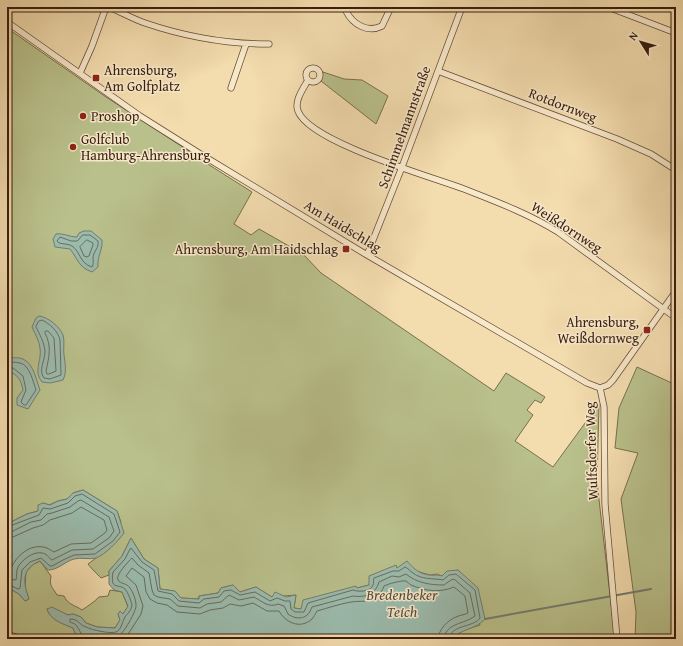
<svg xmlns="http://www.w3.org/2000/svg" width="683" height="646" font-family="'Gentium Book Plus',serif">
  <style>
    .green { fill: #b9c08b; stroke: #796f4e }
    .water { fill: #9bbbad; stroke: #747c6e }
    .lines { fill: none; stroke-linecap: round; stroke-linejoin: round }
    .shore { stroke: #6a6c5e; stroke-width: 1 }
    .stream { stroke: #747c6e; stroke-width: 2 }
    .street-casing { stroke: #684e38; stroke-width: 7 }
    .street { stroke: #f7e8ca; stroke-width: 5.5 }
    .poi-dot { fill: #8f2418; stroke: #f7e8ca; stroke-width: 1.5 }
    .labels { text-anchor: middle; stroke-width: 3; stroke-linejoin: round; paint-order: stroke }
    .poi-label { font-size: 14px; fill: #391e10; stroke: #f7e8ca; text-anchor: start }
    .street-label { font-size: 14px; fill: #391e10; stroke: #f7e8ca }
    .water-label { font-size: 15px; font-style: italic; fill: #564d3f; stroke: #f7e8ca }
  </style>
  <rect width="100%" height="100%" fill="#f3dcae"/>
  <filter id="stains"><feTurbulence type="fractalNoise" baseFrequency=".005" numOctaves="4"/><feColorMatrix values="0 0 0 0 .2 0 0 0 0 .09 0 0 0 0 .02 0 0 0 .5 -.17"/></filter>
  <radialGradient id="worn" r=".72"><stop offset=".6" stop-color="#630" stop-opacity="0"/><stop offset="1" stop-color="#630" stop-opacity=".3"/></radialGradient>
  <!-- green -->
  <path class="green" d="M7,28l99,69 89,58v1l57,36 -18,32 17,11 8,-6 44,25 18,19 173,118 12,-18 39,24 -4,6 -6,-3 -8,10 6,5 -18,26 38,26 46,-63 -2,78 18,157h-163l10,-8 18,-6 -13,-46 -9,-9 -16,6 -5,-2 -7,1 -14,-4 -20,-3v-2l-27,19 -12,3 -56,21 -7,-1 2,-13 -24,2 -16,-10 -16,5 -7,-7 -12,3 -3,5 -19,3v3l-18,-1 -7,-7 -14,-2 -2,-21 -14,-9 -13,-21 -9,18 -13,15v4l-8,3c-3,-3 -11,-11 -13,-14l8,-6 25,-36 -4,-11 -34,-21 -10,3 -6,6 -9,2 -9,4 -6,-2 -5,8 -11,3 -20,10z
    M323,72l21,7 18,1 26,16 -12,28 -55,-43z
    M637,367l39,18v254h-41l1,-27 -15,-113 17,-46 -23,-5 4,-40z
    M40,561l11,15c-2,11 1,10 6,19l7,1c4,9 11,9 18,14 6,-4 12,-8 17,-13l9,-1 2,-6 12,2 6,15 -5,7 -3,-2 -2,2 2,6 -5,8 -18,-1 -11,-4 -5,-6 -8,-3 -5,1 -16,-7 -5,1c3,11 17,15 26,19l2,5 5,6h-55l-5,-4 -13,-4v-44l12,7 6,7 4,-2 -4,-11 1,-16 6,-7z"/>
  <!-- water -->
  <path class="water" d="M84,231h7l11,9c1,10 -5,16 -4,27l-6,5c-14,-5 -14,-13 -22,-23l-15,-2 -2,-8 3,-5c8,-1 13,3 21,3l2,-4z
    M39,316c9,1 21,11 24,19 2,7 0,13 1,20 1,8 3,17 -1,25l-13,3 -8,-1c-9,-11 0,-21 -2,-34 -1,-8 -5,-14 -8,-21l4,-9z
    M7,358c5,0 12,-1 16,1 11,5 13,21 17,31l-12,19 -11,-4v-7l6,-8c-2,-10 -5,-16 -16,-19z
    M83,490l34,21 7,22c-6,8 -18,21 -28,25 -7,2 -15,-1 -22,1 -10,3 -16,11 -26,11l-8,-9c-19,8 -17,21 -11,38l-4,2 -6,-7 -12,-7v-63l20,-10 11,-3v-6l5,-2 7,2 8,-4 9,-2 6,-6z
    M131,538l13,21 14,9 2,21 15,2 6,7 18,1v-3l19,-3 3,-5 12,-3 7,7 16,-5 16,10 3,-5 11,5 10,-2 -2,13 7,1 2,-9 53,-14 1,2 12,-3v-9l27,-11 1,3 10,-7c6,7 12,13 22,14 5,1 8,-1 13,1l5,-5 11,-1 20,18 7,31c-10,11 -23,9 -33,20h-372l-5,-6 -2,-5c-10,-4 -23,-8 -26,-19l5,-2 16,8 5,-1 8,3 5,6 11,4 18,1 5,-8 -2,-6 2,-3 3,3 5,-8 -6,-14 -8,-2 -5,-6v-13l13,-15z"/>
  <g class="lines">
    <!-- shore -->
    <path class="shore" d="M83,235h7l8,6c1,7 -4,10 -5,16 0,4 1,7 -1,10 -13,-4 -11,-15 -20,-21 -3,-2 -9,-2 -13,-3l-2,-2 3,-4 11,4h6z
      M87,240l6,3v2l-4,11 -2,1 -3,-1 -4,-9z
      M39,321l3,-1c8,4 16,11 18,20l1,35 -11,4 -6,-1c-6,-8 1,-17 1,-27 -1,-9 -5,-16 -9,-24z
      M46,331h2l6,7 2,33 -7,3h-2l-1,-3c3,-14 6,-25 -1,-38z
      M7,362c4,0 9,0 13,1 10,2 13,19 16,27l-10,15h-2l-3,-3 5,-12 -3,-14 -10,-8 -6,-1
      M7,527l32,-12 4,-7 7,1 18,-6 7,-7 7,-2 32,20 6,18 -7,9 -18,13 -21,1 -11,5 -11,6h-2l-9,-8 -11,4 -8,8 -2,18 -2,1 -11,-5
      M7,532h4l20,-10 10,-2 6,-6 5,-1 18,-6 8,-6 3,-1 28,17 5,14 -5,7 -16,11 -21,1 -20,10c-3,-2 -6,-7 -10,-7 -9,-2 -20,7 -24,14 -2,4 -1,9 -2,13l-9,-1
      M7,538l6,-1 20,-9 10,-3 7,-5 22,-7 9,-6 23,13 3,10 -2,3 -14,10 -20,1 -17,8c-4,-2 -7,-5 -11,-5 -15,-3 -30,12 -33,25l-3,1
      M84,639c0,-1 -7,-13 -8,-14 -2,-2 -4,-2 -6,-3v-3c9,0 9,6 16,8 6,3 24,7 30,5 5,-2 6,-9 8,-13 1,-4 7,-7 8,-13 0,-3 -4,-14 -7,-17 -7,-6 -15,2 -12,-17l12,-13 5,-10 1,-1 11,14 12,8 4,21 14,3 7,7 20,2 5,-4 15,-2 5,-6 7,-1 9,5 15,-3 15,9 7,-3 8,3h5l1,8 4,3h9l4,-9 45,-13c5,2 18,2 20,-5 1,-2 0,-4 1,-7l19,-7h6l6,-4c4,2 5,4 8,6 9,7 20,5 30,7l6,-5 7,-1 19,16 5,28c-7,10 -29,6 -31,21
      M89,639v-3l2,-2c7,2 20,5 27,2 5,-1 19,-26 18,-31 0,-5 -3,-13 -6,-17 -3,-5 -10,-4 -12,-8 -3,-5 11,-19 14,-22l6,7 11,8 3,17 2,5 4,2 12,2 8,7 22,2 7,-4 14,-2 8,-7 10,5 15,-3c9,5 15,11 24,7l6,2 4,8c5,4 14,6 19,1 3,-2 4,-6 5,-8l41,-11c12,2 23,-2 26,-14l13,-6 7,1 7,-3c11,9 24,11 38,11l7,-5 3,-1 16,14 5,23c-10,8 -30,7 -31,23
      M125,639l16,-25 2,-8 -7,-21 -10,-9 6,-8 12,9 2,15 4,7 7,4 10,2 10,7 23,2 10,-4 13,-2 7,-4 11,2 12,-3 14,8h12c6,11 21,19 33,8 2,-2 3,-5 5,-8 11,-3 22,-7 34,-9 15,-2 26,3 33,-16 4,-2 18,-6 22,-5 2,1 3,3 5,4 14,6 29,8 43,2l11,9 3,17c-4,2 -8,2 -12,4 -9,4 -17,12 -18,22"/>
    <!-- stream -->
    <path class="stream" d="M485,619l166,-30"/>
    <defs>
      <path id="street" d="M109,7c12,5 24,12 36,16 41,14 81,21 124,21
        M347,7l-1,4c7,14 22,22 36,15l9,-19
        M608,7l68,26
        M7,22l133,94 62,39 165,100 220,128 13,5
        M306 75a7 7 0 1 1 14 0a7 7 0 1 1-14 0Z
        M438,71l179,68 34,15 25,16
        M80,73l12,-27 14,-39
        M308,80c-5,9 -14,21 -10,31 11,31 134,66 166,78 33,13 65,25 94,43l118,86
        M231,88l15,-44
        M367,255l35,-88 60,-160
        M600,388l4,19 1,97 12,135
        M600,388l8,-3 5,-5 63,-89"/>
    </defs>
    <!-- street casing -->
    <use href="#street" class="street-casing"/>
    <!-- street -->
    <use href="#street" class="street"/>
  </g>
  <!-- markers -->
  <g class="poi-dot">
    <rect x="92" y="74" width="8" height="8" rx="2"/>
    <circle cx="83" cy="116" r="4"/>
    <circle cx="73" cy="147" r="4"/>
    <rect x="342" y="245" width="8" height="8" rx="2"/>
    <rect x="643" y="326" width="8" height="8" rx="2"/>
  </g>
  <g class="labels">
    <!-- poi labels -->
    <g class="poi-label">
      <text x="104" y="75">Ahrensburg,<tspan x="104" dy="16">Am Golfplatz</tspan></text>
      <text x="91" y="121">Proshop</text>
      <text x="81" y="144">Golfclub<tspan x="81" dy="16">Hamburg-Ahrensburg</tspan></text>
      <text x="338" y="254" text-anchor="end">Ahrensburg, Am Haidschlag</text>
      <text x="639" y="327" text-anchor="end">Ahrensburg,<tspan x="639" dy="16">Weißdornweg</tspan></text>
    </g>
    <!-- street labels -->
    <g class="street-label">
      <text transform="translate(563 105) rotate(21)" y="5">Rotdornweg</text>
      <text transform="translate(404 127) rotate(-70)" y="5">Schimmelmannstraße</text>
      <text transform="translate(343 226) rotate(31)" y="5">Am Haidschlag</text>
      <text transform="translate(567 227) rotate(33)" y="5">Weißdornweg</text>
      <text transform="translate(591 451) rotate(-92)" y="5">Wulfsdorfer Weg</text>
    </g>
    <!-- water labels -->
    <g class="water-label">
      <text x="402" y="600">Bredenbeker<tspan x="402" dy="17">Teich</tspan></text>
    </g>
  </g>
  <!-- margin -->
  <rect width="683" height="646" fill="none" stroke="#f3dcae" stroke-width="24"/>
  <rect x="8" y="8" width="667" height="630" fill="none" stroke="#391e10" stroke-width="2"/>
  <rect x="12" y="12" width="659" height="622" fill="none" stroke="#391e10"/>
  <!-- north arrow -->
  <g transform="translate(641 42) rotate(307)" stroke="#f7e8ca" stroke-width="3" paint-order="stroke">
  <path d="M0-3L7 15L0 10L-7 15Z" fill="#391e10"/>
  <text y="-6" font-size="11" font-weight="bold" text-anchor="middle" fill="#391e10">N</text>
  </g>
  <rect width="100%" height="100%" filter="url(#stains)"/>
  <rect width="100%" height="100%" fill="url(#worn)"/>
</svg>
